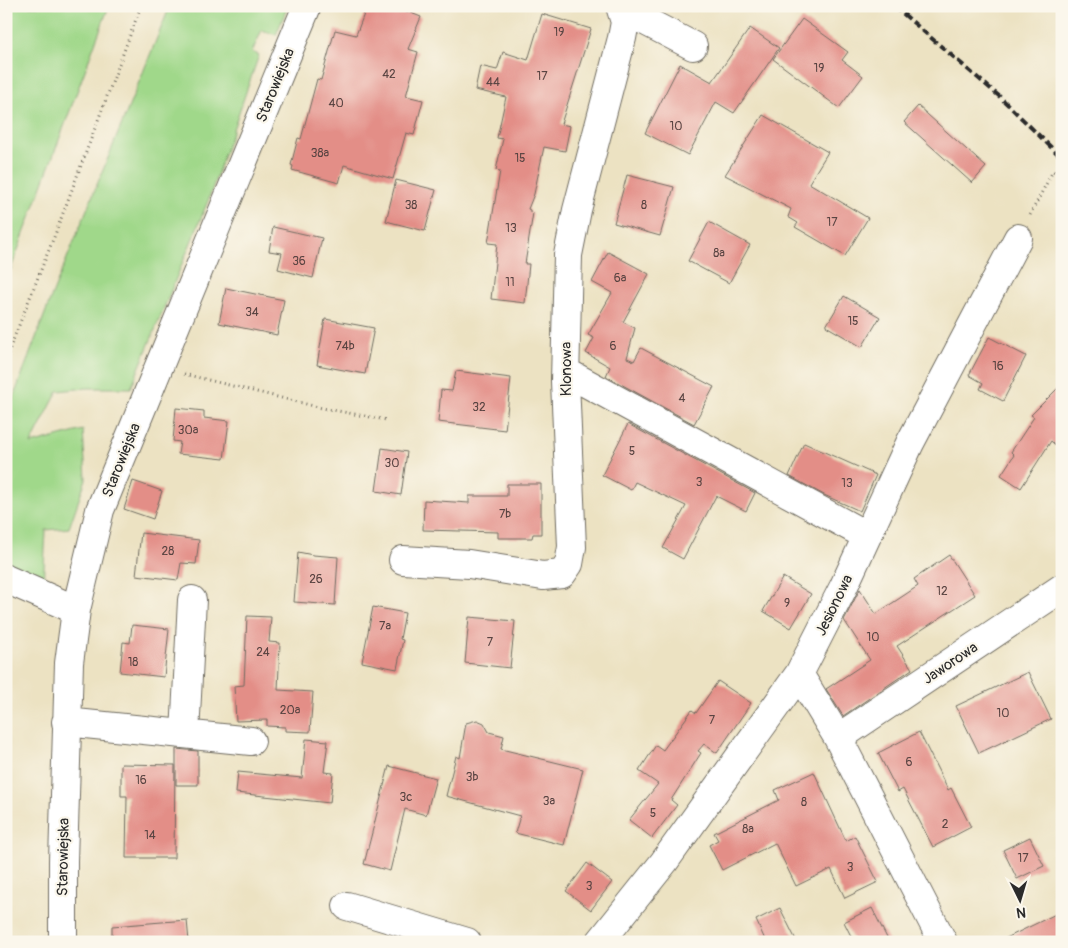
<svg xmlns="http://www.w3.org/2000/svg" width="1068" height="948" font-family="Pangolin,sans-serif">
  <style>
    .green { fill: #a0d88a; stroke: #66825a }
    .building { fill: #e38e87 }
    .lines { fill: none; stroke-linecap: round; stroke-linejoin: round }
    .minor-casing { stroke: #6f6b60; stroke-width: 30 }
    .path { stroke: #6f6b60; stroke-width: 3; stroke-dasharray: 1 4; stroke-linecap: butt }
    .minor { stroke: #fff; stroke-width: 28 }
    .rail { stroke: #2b2b2b; stroke-width: 4; stroke-dasharray: 8 4; stroke-linecap: butt }
    .labels { text-anchor: middle; stroke-width: 4.5; stroke-linejoin: round; paint-order: stroke }
    .number-label { font-size: 12px; fill: #594442 }
    .street-label { font-size: 15px; fill: #2b2b2b; stroke: #fbf7ec }
  </style>
  <rect width="100%" height="100%" fill="#fbf7ec"/>
  <filter id="ink" filterUnits="userSpaceOnUse"><feTurbulence type="fractalNoise" baseFrequency=".02" numOctaves="2"/><feDisplacementMap in="SourceGraphic" scale="10" xChannelSelector="R" yChannelSelector="G"/><feConvolveMatrix kernelMatrix="1 2 1 2 8 2 1 2 1" color-interpolation-filters="sRGB"/></filter>
  <filter id="wash" filterUnits="userSpaceOnUse"><feTurbulence type="fractalNoise" baseFrequency=".0096" numOctaves="4" result="noise"/><feDisplacementMap in="SourceGraphic" scale="20" xChannelSelector="R" yChannelSelector="G"/><feGaussianBlur stdDeviation="1.12" result="paint"/><feColorMatrix in="noise" values="0 0 0 0 0 0 0 0 0 0 0 0 0 0 0 0 0 1.4 0 .05"/><feComposite in="paint" operator="in"/></filter>
  <g filter="url(#wash)">
    <rect width="100%" height="100%" fill="#ece2c2"/>
    <!-- green -->
    <path class="green" d="M6,6h103l-103,276z
      M170,6h118l-12,29 -14,-5 -10,22 7,3 -51,146 -77,187h-44l-29,3 -27,53 52,-14 3,49 -17,49 -23,2 -3,56 -37,-23v-146l46,-122z"/>
    <g id="blocks">
      <!-- building -->
      <path class="building" d="M367,6h26l28,11 -13,32 10,3 -12,44 17,4 -9,35 -8,-2 -13,46 -49,-14 -5,18 -47,-13 1,-4 -2,-1 7,-27 3,1 16,-60 4,1 14,-50 21,5z
        M542,14l49,15 -30,95 9,2 -5,25 -21,-4 -10,47 -6,15 2,1v2l3,1 -8,51h4l-4,39 -34,-4 6,-55 -9,-1 12,-72 -4,-1 7,-31 -6,-1 9,-41 -31,-7 5,-24 17,4 6,-18 25,8z
        M802,19l46,33 -6,8 21,16 -24,32 -66,-49z
        M750,28l29,20 -45,65 -18,-11 -28,53 -43,-22 35,-69 32,18z
        M918,106l68,61 -14,16 -68,-61z
        M763,115l65,37 -19,31 59,35 -23,38 -50,-29 3,-4 -10,-6 3,-8 -66,-34z
        M627,175l47,12 -14,49 -46,-13z
        M396,180l40,10 -11,41 -39,-10z
        M709,222l41,23 -21,38 -41,-22z
        M273,227l49,11 -9,40 -35,-9 4,-16 -13,-2z
        M608,252l41,22 -26,48 12,6 -8,30 7,3 7,-13 73,39 -20,37 -88,-48 4,-9 -24,-14 8,-15 -6,-3 24,-42 -20,-11z
        M226,288l58,12 -7,35 -58,-12z
        M844,296l36,21 -18,30 -36,-21z
        M325,319l49,9 -9,46 -48,-9z
        M989,337l37,19 -23,45 -23,-12 3,-6 -14,-8z
        M456,371l55,7 -6,52 -67,-8 3,-32 11,1z
        M1062,384v67l-11,-10 -30,47 -20,-13 13,-20 -3,-3 23,-35 -3,-2z
        M176,408l28,3v7l25,3 -5,38 -46,-5 2,-12 -7,-1z
        M628,424l127,69 -9,18 -30,-15 -33,63 -20,-11 23,-42 -51,-24 -4,8 -29,-15z
        M804,443l72,32 -16,36 -36,-16 -35,-19z
        M382,448l25,4 -6,43 -25,-4z
        M133,481l29,10 -9,28 -29,-10z
        M507,484h34v50h-8l-1,4h-34v-6l-75,-2 1,-30 45,3v-7h38z
        M141,533l58,7 -3,24 -15,-1 -3,17 -42,-5z
        M298,552l15,3 25,2 -3,48 -41,-3z
        M949,555l26,40 -78,51 15,23 -69,47 -17,-27 44,-29 -26,-40 16,-31 16,25 42,-28 -4,-7z
        M783,577l28,17 -20,34 -28,-17z
        M373,607l32,6 -5,26 3,1 -6,29 -35,-7z
        M247,616l24,1 -2,25 11,1 -2,47 35,2 -3,40 -25,-1v-4l-18,-1v-6l-31,1 -2,-35 10,-1z
        M469,617l46,4 -5,47 -45,-5z
        M132,625l37,4 -5,48 -44,-5 3,-30 7,1z
        M1028,672l23,47 -72,34 -23,-47z
        M718,681l33,22 -34,50 -13,-9 -6,7 3,2 -30,47 6,5 -25,33 -23,-18 29,-36 -19,-13 17,-26 7,5 29,-40 4,3z
        M477,720l7,3 5,9 15,4 -3,13 82,20 -19,76 -49,-12 5,-17 -74,-20 10,-40 4,2 6,-35z
        M919,732l29,58 3,-2 20,39 -38,20 -30,-58 -5,3 -20,-39z
        M306,739l22,2 -4,31 9,1 -3,30 -94,-10 2,-21 64,6z
        M176,749l22,2v34h-22z
        M121,764l54,1 -1,93h-48l1,-62h-6z
        M389,766l47,12 -10,37 -21,-6 -15,62 -26,-7z
        M814,772l32,69 9,-5 23,46 -33,16 -14,-29 -35,17 -21,-43 -53,27 -13,-25 9,-5 -4,-7 65,-33 -4,-10z
        M1030,837l14,29 -27,13 -14,-29z
        M587,863l25,19 -21,28 -25,-19z
        M780,908l17,34h-31l-10,-22z
        M872,908l17,34h-35l-10,-20z
        M1062,911v31h-64z
        M187,920l2,22h-77v-16z"/>
    </g>
  </g>
  <g filter="url(#ink)">
    <use href="#blocks" fill-opacity="0" stroke="#6f6b60" stroke-width="1"/>
    <g class="lines">
      <defs>
        <path id="minor" d="M622,9l71,37
          M566,372l301,164
          M403,560l66,4 74,12 19,-2 7,-10 3,-17 -7,-166 3,-126 9,-45 45,-172 3,-16 -5,-16
          M6,579l70,31
          M799,674l39,64
          M66,722l185,19
          M185,734l7,-134
          M347,906l120,36
          M63,942v-81l6,-198 7,-53 24,-100 207,-504
          M600,942l64,-80 135,-188 44,-86 67,-145 108,-205
          M943,942l-105,-204 224,-150"/>
      </defs>
      <!-- minor casing -->
      <use href="#minor" class="minor-casing"/>
      <!-- path -->
      <path class="path" d="M1030,215l23,-44 6,4 3,-3
        M6,358l50,-126 85,-226
        M184,374l138,34 64,12"/>
      <!-- minor -->
      <use href="#minor" class="minor"/>
      <!-- rail -->
      <path class="rail" d="M894,6l105,90 63,62"/>
    </g>
  </g>
  <g class="labels">
    <!-- number labels -->
    <g class="number-label">
      <text x="559" y="36">19</text>
      <text x="819" y="72">19</text>
      <text x="389" y="78">42</text>
      <text x="542" y="80">17</text>
      <text x="493" y="86">44</text>
      <text x="336" y="107">40</text>
      <text x="676" y="130">10</text>
      <text x="320" y="157">38a</text>
      <text x="520" y="162">15</text>
      <text x="411" y="209">38</text>
      <text x="644" y="209">8</text>
      <text x="832" y="226">17</text>
      <text x="511" y="232">13</text>
      <text x="719" y="257">8a</text>
      <text x="299" y="265">36</text>
      <text x="620" y="282">6a</text>
      <text x="510" y="286">11</text>
      <text x="252" y="316">34</text>
      <text x="853" y="325">15</text>
      <text x="345" y="350">74b</text>
      <text x="613" y="350">6</text>
      <text x="998" y="370">16</text>
      <text x="682" y="402">4</text>
      <text x="479" y="411">32</text>
      <text x="188" y="434">30a</text>
      <text x="632" y="455">5</text>
      <text x="392" y="467">30</text>
      <text x="699" y="486">3</text>
      <text x="847" y="487">13</text>
      <text x="505" y="518">7b</text>
      <text x="168" y="555">28</text>
      <text x="316" y="583">26</text>
      <text x="942" y="595">12</text>
      <text x="787" y="607">9</text>
      <text x="385" y="630">7a</text>
      <text x="873" y="641">10</text>
      <text x="490" y="646">7</text>
      <text x="263" y="656">24</text>
      <text x="133" y="666">18</text>
      <text x="290" y="714">20a</text>
      <text x="1003" y="717">10</text>
      <text x="712" y="724">7</text>
      <text x="909" y="766">6</text>
      <text x="472" y="781">3b</text>
      <text x="141" y="784">16</text>
      <text x="406" y="801">3c</text>
      <text x="549" y="805">3a</text>
      <text x="804" y="806">8</text>
      <text x="653" y="817">5</text>
      <text x="945" y="828">2</text>
      <text x="748" y="833">8a</text>
      <text x="150" y="839">14</text>
      <text x="1023" y="862">17</text>
      <text x="850" y="871">3</text>
      <text x="589" y="890">3</text>
    </g>
    <!-- street labels -->
    <g class="street-label">
      <text transform="translate(275 85) rotate(-68)" y="5">Starowiejska</text>
      <text transform="translate(566 369) rotate(-90)" y="5">Klonowa</text>
      <text transform="translate(121 460) rotate(-68)" y="5">Starowiejska</text>
      <text transform="translate(834 605) rotate(-64)" y="5">Jesionowa</text>
      <text transform="translate(950 663) rotate(-34)" y="5">Jaworowa</text>
      <text transform="translate(63 857) rotate(-89)" y="5">Starowiejska</text>
    </g>
  </g>
  <!-- margin -->
  <rect width="1068" height="948" fill="none" stroke="#fbf7ec" stroke-width="25"/>
  <!-- north arrow -->
  <g transform="translate(1020 900) rotate(175)" stroke="#fbf7ec" stroke-width="4" paint-order="stroke">
  <path d="M0-4L9 19L0 12L-9 19Z" fill="#2b2b2b"/>
  <text y="-8" font-size="14" font-weight="bold" text-anchor="middle" fill="#2b2b2b">N</text>
  </g>
</svg>
